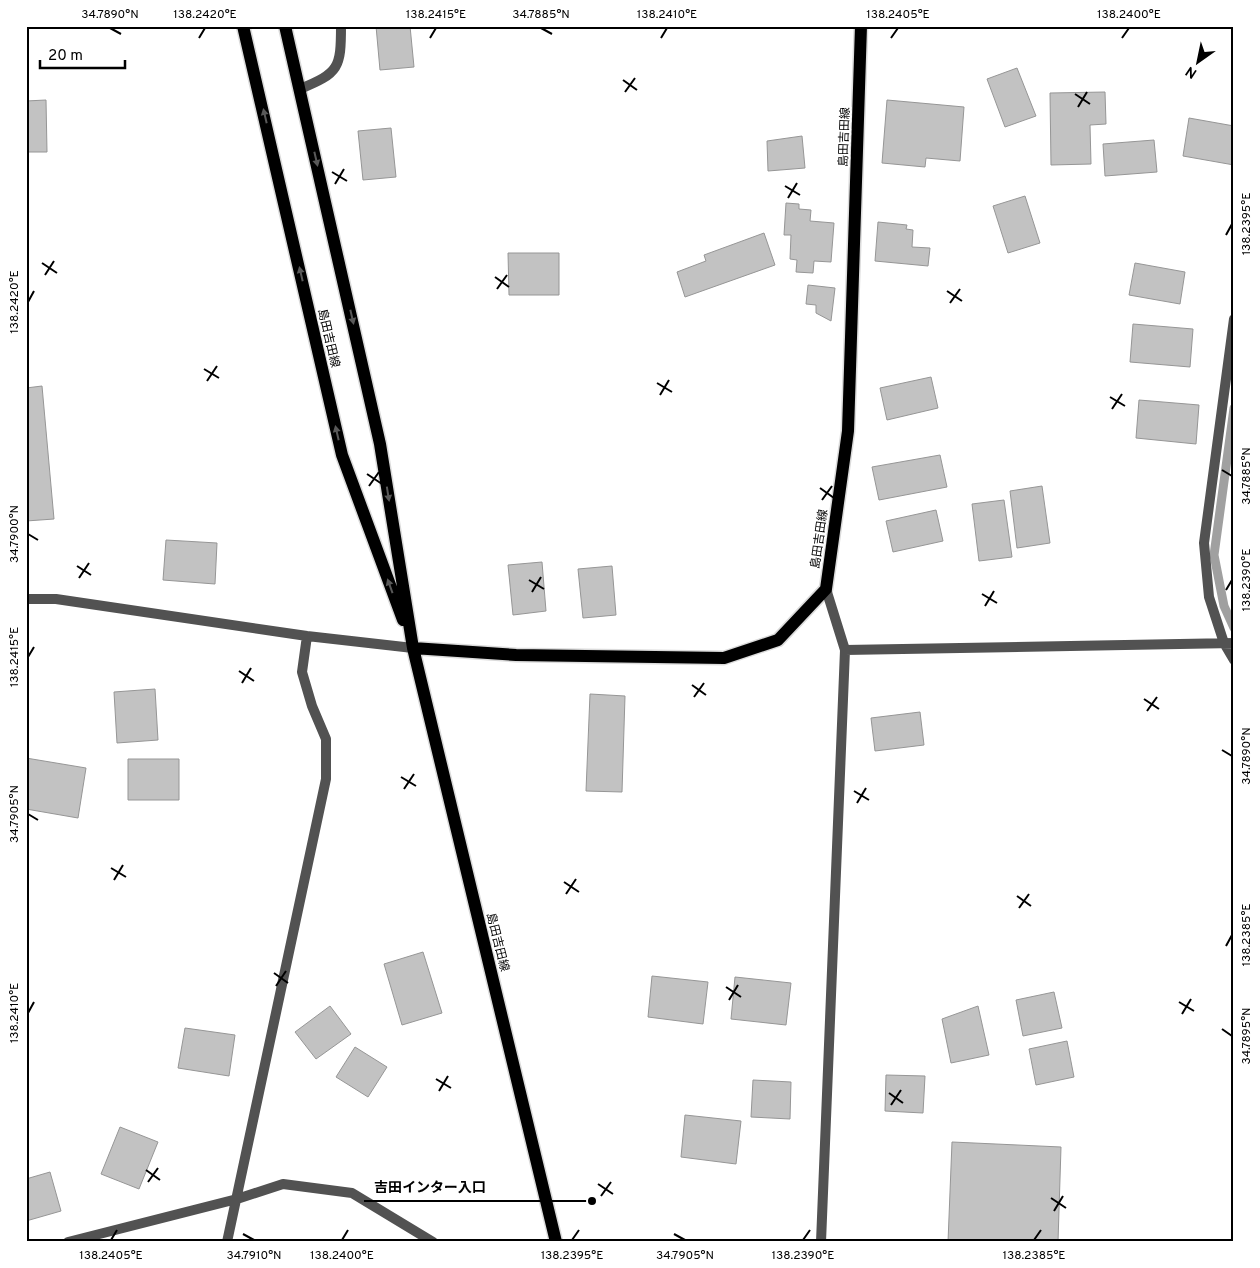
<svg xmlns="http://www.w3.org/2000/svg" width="1260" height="1268" font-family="Overpass,'Noto Sans JP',sans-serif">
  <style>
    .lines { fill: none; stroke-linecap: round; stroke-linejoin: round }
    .stream { stroke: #a0a0a0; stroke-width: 9 }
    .building { fill: #c2c2c2; stroke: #969696 }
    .primary-casing { stroke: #dbdbdb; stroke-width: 15 }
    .minor { stroke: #525252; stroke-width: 10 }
    .primary { stroke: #000; stroke-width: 12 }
    .oneway { fill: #595959 }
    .ticks { fill: none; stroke: #000; stroke-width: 2 }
    .labels { text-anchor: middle; stroke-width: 4; stroke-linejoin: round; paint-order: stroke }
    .street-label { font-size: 12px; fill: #000; stroke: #fff }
    .leader { fill: none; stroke: #000; stroke-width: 2 }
    .callout-dot { fill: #000; stroke: #fff; stroke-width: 2 }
    .callout-label { font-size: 14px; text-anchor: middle; font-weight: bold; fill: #000; stroke: #fff; stroke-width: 4; stroke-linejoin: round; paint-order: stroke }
    .neatline { fill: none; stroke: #000; stroke-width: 2 }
    .ticks-label { font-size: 12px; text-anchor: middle; fill: #000 }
  </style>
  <rect width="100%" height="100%" fill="#fff"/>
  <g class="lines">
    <!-- stream -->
    <path class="stream" d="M1234,408l-20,147 10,51 10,22"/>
  </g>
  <!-- building -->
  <path class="building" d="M376,26h34l4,41 -34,3z
    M1017,68l19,48 -31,11 -18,-48z
    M1105,92l1,32 -16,1 1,39 -40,1 -1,-72z
    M46,100l1,52h-21v-51z
    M887,100l77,7 -4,54 -34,-3 -1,9 -43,-4z
    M1189,118l45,8v39l-51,-9z
    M391,128l5,49 -33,3 -5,-49z
    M802,136l3,32 -37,3 -1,-30z
    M1154,140l3,32 -52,4 -2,-32z
    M1025,196l15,47 -32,10 -15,-47z
    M786,203l13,1v5l12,1 -1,11 24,2 -3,39 -17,-1 -1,12 -17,-1 1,-12 -7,-1 1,-24h-7z
    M878,222l29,3 -1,4 7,1 -1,17 18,1 -2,18 -53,-5z
    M764,233l11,32 -90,32 -8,-25 29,-11 -2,-6z
    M508,253h51v42h-50z
    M1135,263l50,9 -5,32 -51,-9z
    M808,285l27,3 -4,33 -15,-8v-8l-10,-1z
    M1133,324l60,5 -3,38 -60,-5z
    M931,377l7,31 -51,12 -7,-32z
    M42,386l12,133 -28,2v-133z
    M1139,400l60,5 -3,39 -60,-6z
    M940,455l7,32 -68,13 -7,-33z
    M1042,486l8,57 -33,5 -7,-57z
    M1004,500l8,57 -33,4 -7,-57z
    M936,510l7,31 -50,11 -7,-31z
    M166,540l51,3 -2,41 -52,-4z
    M542,562l4,49 -33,4 -5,-50z
    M612,566l4,49 -33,3 -5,-49z
    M155,689l3,51 -41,3 -3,-51z
    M590,694l35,2 -3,96 -36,-1z
    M920,712l4,33 -49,6 -4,-33z
    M26,758l60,10 -8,50 -52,-9z
    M128,759h51v41h-51z
    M423,952l19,61 -40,12 -18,-61z
    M652,976l56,6 -5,42 -55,-7z
    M735,977l56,6 -5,42 -55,-6z
    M1054,992l8,36 -39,8 -7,-36z
    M330,1006l21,28 -35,25 -21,-27z
    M978,1006l11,49 -38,8 -9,-44z
    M185,1028l50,7 -6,41 -51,-8z
    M1067,1041l7,36 -38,8 -7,-36z
    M355,1047l32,20 -19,30 -32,-20z
    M886,1075l39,1 -2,37 -38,-2z
    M753,1080l38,2 -1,37 -39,-2z
    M685,1115l56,6 -5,43 -55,-7z
    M120,1127l38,15 -19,47 -38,-15z
    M952,1142l109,5 -3,95h-110z
    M50,1172l11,39 -35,10v-42z"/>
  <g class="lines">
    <defs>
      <path id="primary" d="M243,26l99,429 61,165
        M285,26l95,418 33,204 143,594
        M413,648l103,7 208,3 54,-18 48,-51 22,-158 13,-405"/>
    </defs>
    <!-- primary casing -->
    <use href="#primary" class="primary-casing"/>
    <!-- minor -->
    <path class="minor" d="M300,89c39,-16 41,-21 41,-63
      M1234,319l-30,224 5,54 15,46 10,17
      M26,599h30l251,37 106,12
      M845,650l389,-7
      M68,1242l169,-43 46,-15 69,9 81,49
      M227,1242l99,-463v-40l-14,-33 -10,-34 5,-36
      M821,1242l24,-592 -19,-61"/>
    <!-- primary -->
    <use href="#primary" class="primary"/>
  </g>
  <!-- one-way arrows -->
  <defs><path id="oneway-solid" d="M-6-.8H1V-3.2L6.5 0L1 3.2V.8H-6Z" transform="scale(1.25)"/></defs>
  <g class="oneway">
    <use href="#oneway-solid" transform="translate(265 116) rotate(-103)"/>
    <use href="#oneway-solid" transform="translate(316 159) rotate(77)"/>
    <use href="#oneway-solid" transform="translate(301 274) rotate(-103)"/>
    <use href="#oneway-solid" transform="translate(352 317) rotate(77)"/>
    <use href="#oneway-solid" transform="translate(337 433) rotate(-103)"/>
    <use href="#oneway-solid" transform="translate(388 494) rotate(81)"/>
    <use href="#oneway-solid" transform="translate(390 586) rotate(-110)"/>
  </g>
  <!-- ticks -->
  <path class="ticks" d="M110,28l11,6M541,28l11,6M199,38l6,-10M430,38l6,-10M661,38l6,-10M891,38l7,-10M1122,38l7,-10M623,80l14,10M625,92l10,-14M1075,94l15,10M1078,107l9,-15M332,172l15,9M335,184l9,-15M785,186l15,9M788,198l9,-15M1226,235l6,-11M42,263l15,10M45,275l9,-14M495,277l14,10M497,289l10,-14M947,291l15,10M28,302l6,-11M950,303l10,-14M204,369l15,9M207,381l10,-15M657,383l15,9M660,395l9,-15M1110,397l15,9M1112,409l10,-15M1222,470l10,6M367,474l15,10M369,486l10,-14M820,488l14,10M822,500l10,-14M28,534l10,6M77,566l14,9M79,578l10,-15M529,580l15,9M1226,590l6,-10M532,592l9,-15M982,594l15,9M985,606l9,-15M28,657l6,-10M239,671l15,10M242,683l9,-15M692,685l14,10M694,697l10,-14M1144,699l15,10M1147,711l10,-14M1222,750l10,6M401,777l15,9M404,789l10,-15M854,791l15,9M857,803l9,-15M28,814l10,6M111,868l15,9M114,880l9,-15M564,882l15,10M566,894l10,-15M1017,896l14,10M1019,908l10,-14M1226,946l6,-11M274,973l14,10M276,986l10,-15M726,987l15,10M729,1000l9,-15M1179,1002l15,9M28,1013l6,-11M1182,1014l9,-15M1222,1029l10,7M436,1079l15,9M439,1091l9,-15M889,1093l14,10M891,1105l10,-15M146,1170l14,10M148,1182l10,-14M598,1184l15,10M601,1196l10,-14M1051,1198l15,10M1054,1211l9,-15M243,1234l11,6M674,1234l11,6M111,1240l6,-10M342,1240l6,-10M572,1240l7,-10M803,1240l7,-10M1034,1240l7,-10"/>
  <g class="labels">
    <!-- street labels -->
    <g class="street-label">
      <text transform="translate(844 137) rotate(-88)" y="4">島田吉田線</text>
      <text transform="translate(329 338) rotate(77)" y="4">島田吉田線</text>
      <text transform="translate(819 539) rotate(-82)" y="4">島田吉田線</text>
      <text transform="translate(498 942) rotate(76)" y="4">島田吉田線</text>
    </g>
  </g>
  <!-- callouts -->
  <path class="leader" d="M592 1201L496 1201H364"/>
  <circle class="callout-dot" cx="592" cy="1201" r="5"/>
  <g class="callout-label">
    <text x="430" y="1192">吉田インター入口</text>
  </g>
  <!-- border -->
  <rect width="1260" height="1268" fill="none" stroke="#ffffff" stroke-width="55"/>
  <!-- north arrow -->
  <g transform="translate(1198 62) rotate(213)" stroke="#ffffff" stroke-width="4" paint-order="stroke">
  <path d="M0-4L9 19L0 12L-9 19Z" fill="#000000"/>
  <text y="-8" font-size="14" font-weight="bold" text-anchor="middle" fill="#000000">N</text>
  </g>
  <!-- scale -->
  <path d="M40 60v8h85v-8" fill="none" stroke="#000000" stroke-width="2.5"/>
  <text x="48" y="60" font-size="15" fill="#000000" stroke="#ffffff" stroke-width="4" paint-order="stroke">20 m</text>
  <rect x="28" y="28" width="1204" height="1212" class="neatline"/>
  <g class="ticks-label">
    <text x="110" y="18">34.7890°N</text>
    <text x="205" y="18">138.2420°E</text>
    <text x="436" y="18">138.2415°E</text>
    <text x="541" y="18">34.7885°N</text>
    <text x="667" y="18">138.2410°E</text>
    <text x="898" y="18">138.2405°E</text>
    <text x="1129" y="18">138.2400°E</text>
    <text transform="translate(1246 224) rotate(-90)" y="4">138.2395°E</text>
    <text transform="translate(14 302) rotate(-90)" y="4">138.2420°E</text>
    <text transform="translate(1246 476) rotate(-90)" y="4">34.7885°N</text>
    <text transform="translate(14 534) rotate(-90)" y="4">34.7900°N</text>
    <text transform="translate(1246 580) rotate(-90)" y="4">138.2390°E</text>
    <text transform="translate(14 657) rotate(-90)" y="4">138.2415°E</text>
    <text transform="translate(1246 756) rotate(-90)" y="4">34.7890°N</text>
    <text transform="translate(14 814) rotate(-90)" y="4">34.7905°N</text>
    <text transform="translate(1246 935) rotate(-90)" y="4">138.2385°E</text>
    <text transform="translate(14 1013) rotate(-90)" y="4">138.2410°E</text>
    <text transform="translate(1246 1036) rotate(-90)" y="4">34.7895°N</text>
    <text x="111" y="1259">138.2405°E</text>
    <text x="254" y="1259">34.7910°N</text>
    <text x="342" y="1259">138.2400°E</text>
    <text x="572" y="1259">138.2395°E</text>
    <text x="685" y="1259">34.7905°N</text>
    <text x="803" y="1259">138.2390°E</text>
    <text x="1034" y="1259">138.2385°E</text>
  </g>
</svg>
